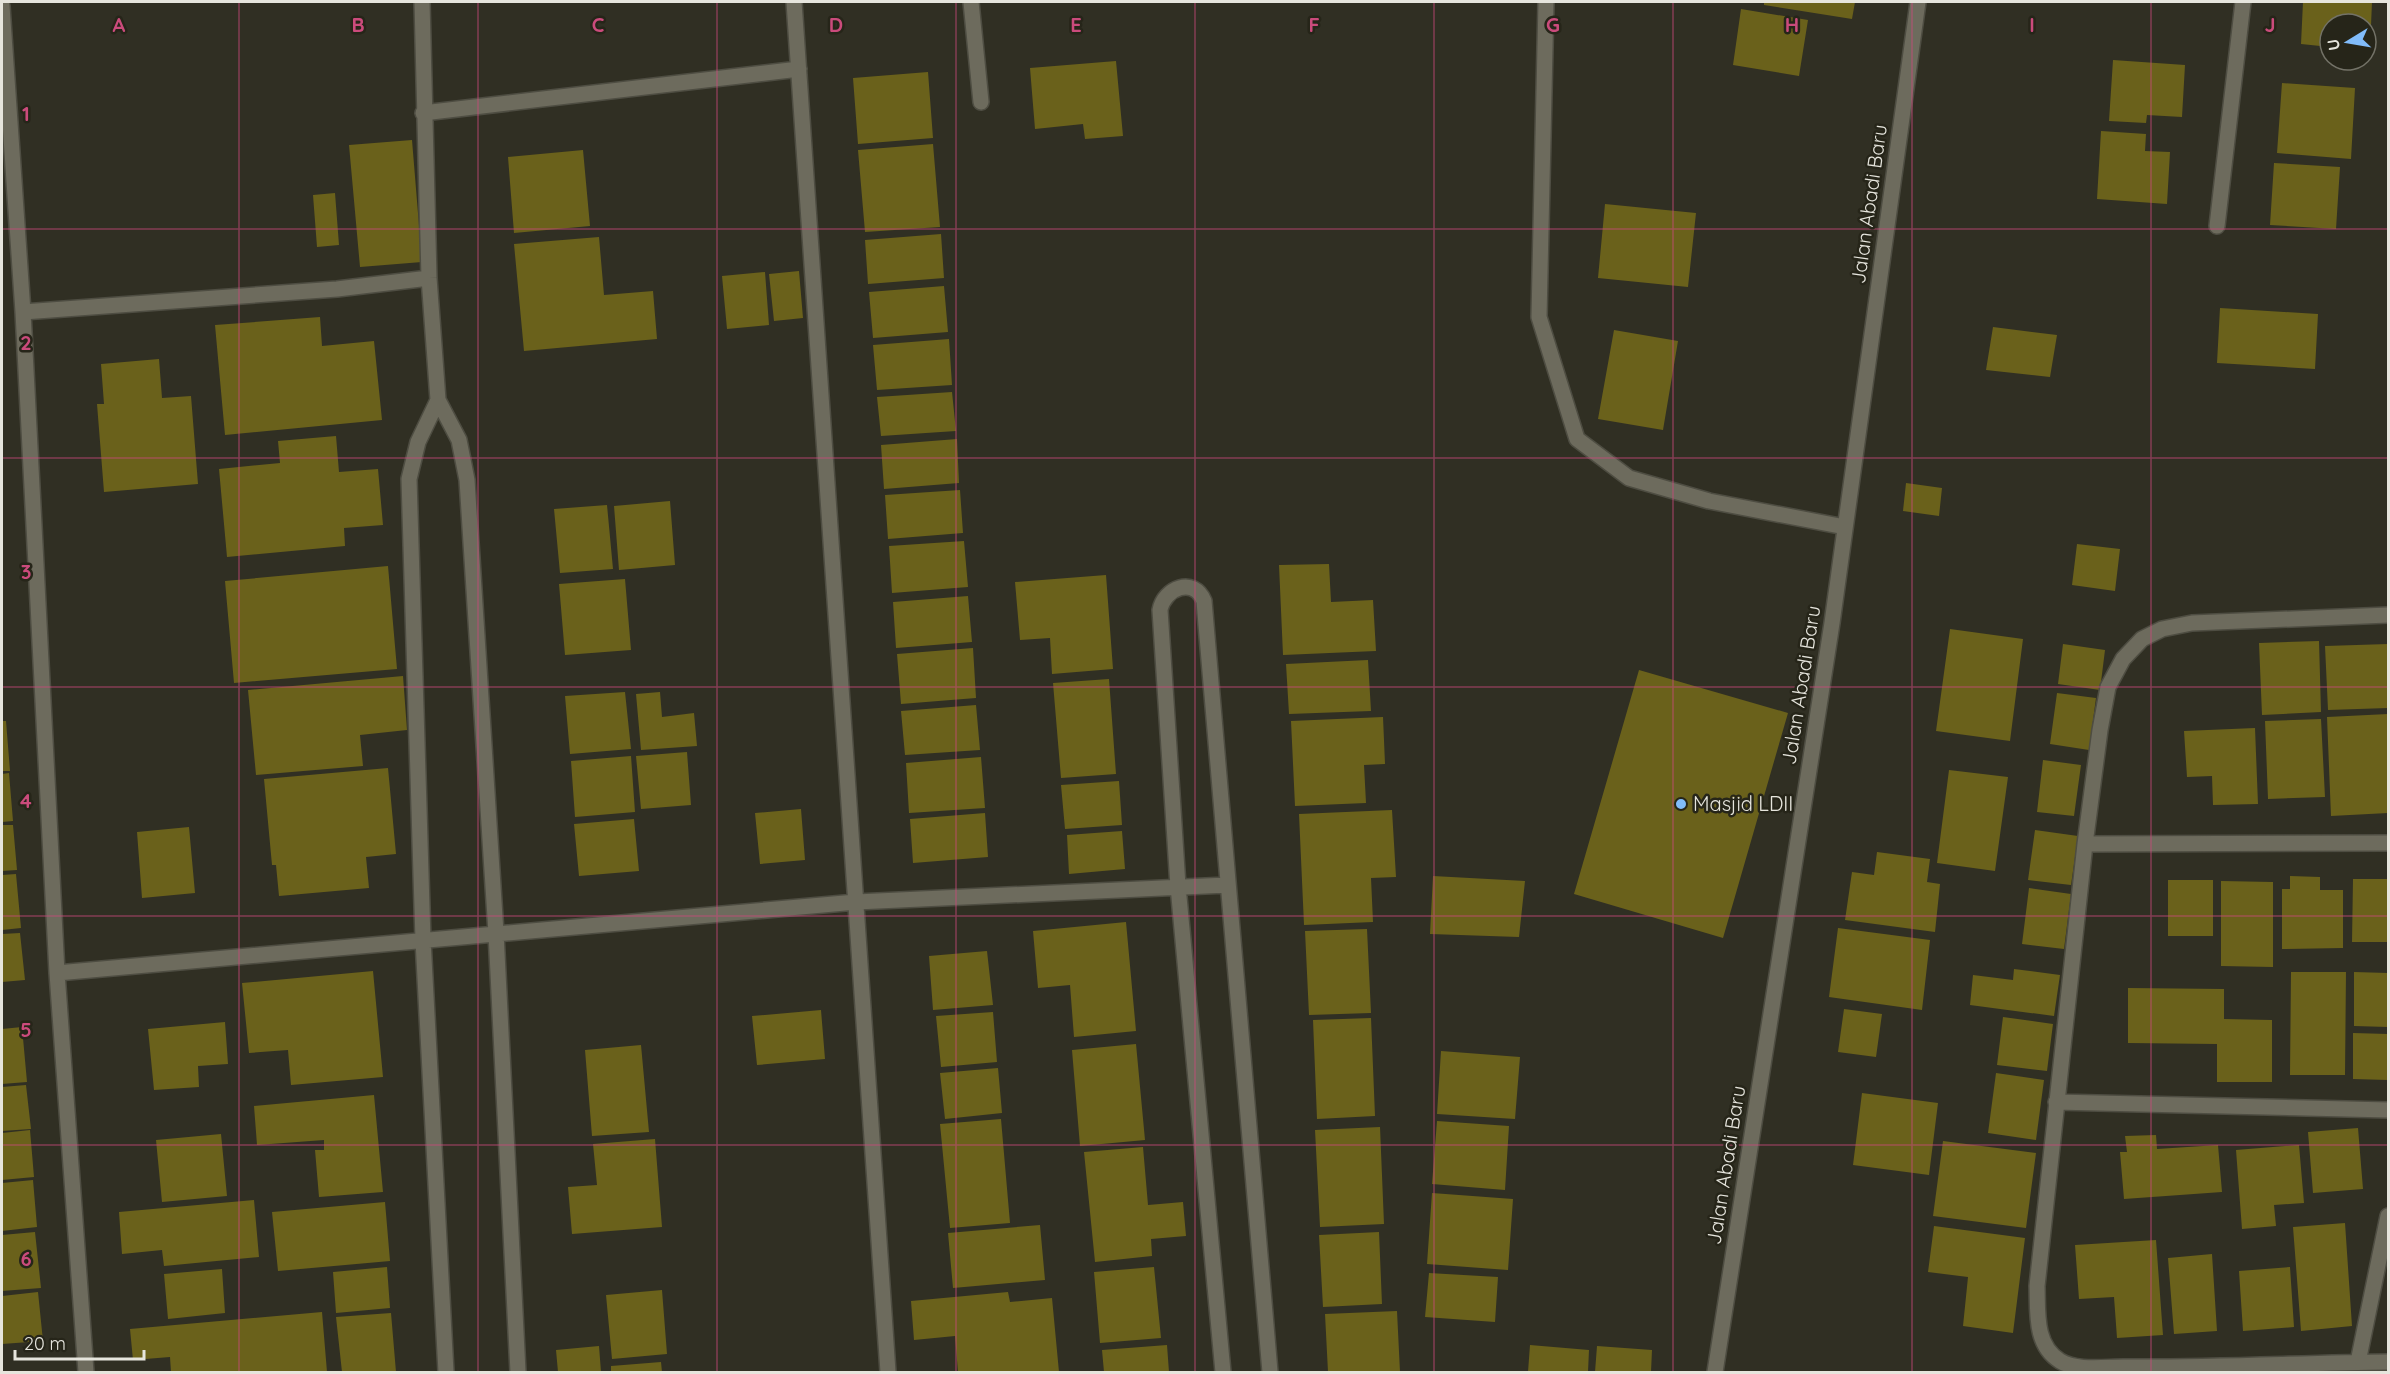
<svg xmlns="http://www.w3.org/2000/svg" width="2390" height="1374" font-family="Quicksand,sans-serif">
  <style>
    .building { fill: #6a611b }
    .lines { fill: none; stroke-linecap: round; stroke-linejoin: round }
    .service-casing { stroke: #4e4d42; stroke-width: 18 }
    .minor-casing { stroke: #4e4d42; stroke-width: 18 }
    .service { stroke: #6d6b5d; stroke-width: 15 }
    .minor { stroke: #6d6b5d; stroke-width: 15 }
    .grid { fill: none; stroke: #cb4b7c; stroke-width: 1.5; stroke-opacity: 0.55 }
    .poi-dot { fill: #81bcfa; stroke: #262519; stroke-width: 2 }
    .labels { text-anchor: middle; stroke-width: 5; stroke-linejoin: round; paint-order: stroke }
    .street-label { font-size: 20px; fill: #e6e5dd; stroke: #262519 }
    .poi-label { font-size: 20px; fill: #e6e5dd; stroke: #262519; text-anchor: start }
    .grid-label { font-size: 20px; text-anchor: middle; font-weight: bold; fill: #cb4b7c; stroke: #262519; stroke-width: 5; stroke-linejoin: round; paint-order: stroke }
  </style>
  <rect width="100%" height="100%" fill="#302f23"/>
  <!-- building -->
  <path class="building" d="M1764,2h91l-3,17 -88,-14z
    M2303,2h69l-2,47h-4v-25h-36v23l-29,-3z
    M1741,9l67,11 -9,56 -66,-11z
    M2113,60l72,5 -3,52 -35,-2 -1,8 -37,-2z
    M1116,61l7,75 -38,3 -2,-15 -48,5 -5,-61z
    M928,72l5,66 -75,6 -5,-66z
    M2282,83l73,5 -4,71 -74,-6z
    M2101,131l45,3 -1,17 25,1 -3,52 -70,-5z
    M412,140l10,122 -62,5 -11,-122z
    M933,144l7,83 -75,5 -7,-82z
    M583,150l7,76 -76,7 -6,-76z
    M2274,163l66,4 -4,62 -66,-4z
    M335,193l4,52 -22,2 -4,-52z
    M1605,204l91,9 -8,74 -90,-9z
    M941,234l3,44 -76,6 -3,-44z
    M599,237l5,58 49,-4 4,48 -133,12 -10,-107z
    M799,271l4,47 -29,3 -5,-47z
    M765,272l4,53 -42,4 -5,-53z
    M944,286l4,46 -75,6 -4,-46z
    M2220,308l98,6 -3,55 -98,-6z
    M320,317l2,29 52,-5 8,79 -157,15 -10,-110z
    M1993,327l64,8 -7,42 -64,-7z
    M1614,330l64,11 -15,89 -65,-11z
    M949,339l3,46 -75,5 -4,-45z
    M159,359l3,39 29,-2 7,88 -94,8 -7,-88h7l-3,-40z
    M952,392l4,39 -75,5 -4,-39z
    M336,436l3,36 39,-3 5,56 -39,3 1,18 -118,11 -8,-88 61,-6 -2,-22z
    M957,439l2,44 -75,6 -3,-44z
    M1906,483l36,5 -3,28 -36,-5z
    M960,490l3,43 -75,6 -3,-44z
    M670,501l5,64 -56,5 -5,-64z
    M607,505l6,64 -53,4 -6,-64z
    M964,541l4,46 -76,6 -3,-47z
    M2077,544l43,5 -5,42 -43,-6z
    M1329,564l2,38 42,-2 3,51 -93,4 -4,-90z
    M388,566l9,103 -163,14 -9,-102z
    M1106,575l7,94 -61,5 -2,-36 -30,2 -5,-58z
    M625,579l6,71 -66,5 -6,-71z
    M968,596l4,46 -76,6 -3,-46z
    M1950,629l73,10 -13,102 -74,-10z
    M2319,641l2,71 -59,3 -3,-72z
    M2063,644l42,6 -5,40 -42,-6z
    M2388,644v64l-60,2 -3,-64z
    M973,648l3,50 -75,6 -4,-50z
    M1368,660l3,51 -82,3 -3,-50z
    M1639,670l149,43 -65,225 -149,-44z
    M403,676l4,54 -47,5 3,31 -107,9 -8,-85z
    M1109,679l7,95 -55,4 -8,-95z
    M625,692l6,57 -61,5 -5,-58z
    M660,692l2,25 32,-4 3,33 -56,4 -5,-56z
    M2057,693l39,5 -7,52 -39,-6z
    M976,705l4,45 -75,5 -4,-44z
    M2388,714v99l-57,3 -4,-99z
    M1383,717l2,47 -21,1 2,38 -71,3 -4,-85z
    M2321,719l4,78 -57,2 -3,-78z
    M2,721h4l4,50h-8z
    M2255,728l3,76 -45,1 -1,-29 -25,1 -3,-46z
    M687,752l4,53 -50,4 -5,-53z
    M631,756l4,56 -60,5 -4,-56z
    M981,757l4,51 -76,5 -3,-50z
    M2043,760l38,5 -7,51 -37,-4z
    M388,768l8,86 -30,3 3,31 -90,8 -3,-31h-4l-8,-86z
    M1949,770l59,7 -13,94 -58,-8z
    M9,773l4,48 -11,1v-48z
    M1119,781l3,44 -57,4 -4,-44z
    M801,809l4,51 -45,4 -5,-51z
    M1392,810l4,67 -25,1 2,44 -69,3 -5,-111z
    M985,813l3,44 -75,6 -3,-44z
    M634,819l5,52 -60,5 -5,-52z
    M2,825h11l4,45 -15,1z
    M189,827l6,66 -53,5 -5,-66z
    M2035,830l43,6 -7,49 -43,-5z
    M1122,831l3,38 -56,5 -2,-39z
    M1877,852l53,7 -3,23 13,2 -5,48 -90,-12 7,-48 22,3z
    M16,874l5,54 -19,2v-55z
    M1433,876l92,5 -6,56 -89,-3z
    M2290,876l30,1v13h23v58l-61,1v-60h8z
    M2353,879h35v63h-36z
    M2168,880h45v56h-45z
    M2221,881l52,1v85l-52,-1z
    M2029,888l42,6 -7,55 -42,-5z
    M1126,922l10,109 -62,6 -4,-52 -32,3 -5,-57z
    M1838,928l92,12 -8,70 -93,-13z
    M1367,929l4,84 -62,2 -4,-84z
    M20,933l5,47 -23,2v-48z
    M987,951l6,54 -60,5 -4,-54z
    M2014,969l46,6 -6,41 -84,-11 3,-30 40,5z
    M373,971l10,106 -92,8 -3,-35 -39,3 -7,-70z
    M2291,972h55l-1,103h-55z
    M2354,972l34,1v54l-34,-1z
    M2128,988l96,1v30l48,1v62h-55v-38l-89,-1z
    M1844,1009l38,5 -6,43 -38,-5z
    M821,1010l4,49 -68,6 -5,-49z
    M993,1012l4,50 -56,5 -5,-51z
    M2003,1017l50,7 -6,47 -50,-6z
    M1371,1018l4,98 -58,3 -4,-99z
    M225,1022l3,42 -30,2 1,21 -45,3 -6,-61z
    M22,1027l5,55 -25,2v-55z
    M2353,1033l35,1v46l-35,-1z
    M1136,1044l9,96 -65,6 -8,-96z
    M641,1045l8,87 -57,4 -7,-86z
    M1441,1051l79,6 -5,62 -78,-5z
    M998,1068l4,45 -57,6 -5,-46z
    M1996,1073l48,7 -8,60 -48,-7z
    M26,1085l5,44 -29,2v-44z
    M1862,1093l76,10 -9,72 -76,-10z
    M374,1095l9,97 -64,5 -4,-47h9v-10l-67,5 -3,-39z
    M1001,1119l9,104 -60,5 -10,-104z
    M1437,1121l72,5 -4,64 -73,-6z
    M1380,1127l4,97 -64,3 -5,-97z
    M2358,1128l5,61 -50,4 -5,-61z
    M30,1130l4,47 -32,3v-47z
    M221,1134l6,62 -65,6 -6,-62z
    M2156,1135l1,14 61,-4 4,47 -98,7 -4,-47h7l-2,-16z
    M655,1139l7,88 -90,7 -4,-47 29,-2 -4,-41z
    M1943,1141l93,12 -10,75 -93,-12z
    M2299,1145l5,58 -30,2 2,21 -34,3 -6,-79z
    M1143,1147l5,58 35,-3 3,34 -35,3 1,17 -57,6 -11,-110z
    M33,1180l4,47 -35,4v-48z
    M1432,1193l81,6 -5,71 -81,-6z
    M254,1200l5,57 -95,9 -2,-16 -40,4 -3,-42z
    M385,1202l5,59 -112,10 -6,-59z
    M2345,1223l7,103 -51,5 -8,-104z
    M1040,1225l5,55 -92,8 -5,-55z
    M1934,1226l91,12 -12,95 -50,-7 5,-49 -40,-5z
    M35,1232l6,56 -39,3v-56z
    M1379,1232l3,72 -59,3 -4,-72z
    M2156,1240l7,95 -46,3 -3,-41 -35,2 -4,-54z
    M2212,1254l5,77 -43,3 -6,-76z
    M387,1267l3,41 -54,5 -3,-41z
    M1154,1267l7,71 -61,5 -6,-71z
    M2290,1267l4,60 -51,4 -4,-60z
    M222,1269l3,44 -57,6 -4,-45z
    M1429,1273l69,4 -3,45 -70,-5z
    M662,1290l5,64 -55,5 -6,-64z
    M38,1292l5,49 -41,3v-48z
    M1008,1292l2,10 42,-4 7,74h-101l-3,-36 -41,4 -3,-39z
    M1397,1311l3,61h-72l-3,-58z
    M322,1312l5,60h-156l-1,-15 -37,3 -3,-31z
    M391,1313l5,59h-54l-6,-55z
    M1167,1345l2,27h-65l-2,-22z
    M1530,1345l59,5 -1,22h-60z
    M599,1346l2,26h-43l-2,-22z
    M1597,1346l55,4 -1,22h-56z
    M661,1362l1,10h-51v-6z"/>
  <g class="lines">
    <defs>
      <path id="service" d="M971,2l10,100"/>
      <path id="minor" d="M422,2l7,276 9,122 21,40 8,40 29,453 22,439
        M794,2l94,1370
        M1546,2l-7,315 38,122 52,39 80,23 136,26
        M2,6l21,306 34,661 29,399
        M423,113l376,-44
        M2217,226l26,-224
        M23,312l314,-23 92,-11
        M438,400l-20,42 -9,37 14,461 23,432
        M2388,615l-196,8 -30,6 -20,10 -19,20 -15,28 -8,43 -15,114 -48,442c1,25 -3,59 23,75 16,10 44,6 63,6 88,1 177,-4 265,-5
        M2085,844l303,-1
        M57,973l799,-71 371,-17
        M2056,1102l332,8
        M2358,1362l30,-146
        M1223,1372l-45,-486 -18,-276c4,-22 34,-34 44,-9l66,771
        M1715,1372l117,-749 86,-621"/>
    </defs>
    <!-- service casing -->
    <use href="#service" class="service-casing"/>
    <!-- minor casing -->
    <use href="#minor" class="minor-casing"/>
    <!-- service -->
    <use href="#service" class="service"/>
    <!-- minor -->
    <use href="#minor" class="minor"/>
  </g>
  <!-- grid -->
  <path class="grid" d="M239,2v1370M478,2v1370M717,2v1370M956,2v1370M1195,2v1370M1434,2v1370M1673,2v1370M1912,2v1370M2151,2v1370M2,229h2386M2,458h2386M2,687h2386M2,916h2386M2,1145h2386"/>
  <!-- markers -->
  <circle class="poi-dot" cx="1681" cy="804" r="6"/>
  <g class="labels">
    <!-- street labels -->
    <g class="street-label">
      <text transform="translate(1869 204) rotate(-82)" y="7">Jalan Abadi Baru</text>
      <text transform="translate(1801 685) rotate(-81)" y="7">Jalan Abadi Baru</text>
      <text transform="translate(1726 1165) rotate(-81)" y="7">Jalan Abadi Baru</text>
    </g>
    <!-- poi labels -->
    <g class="poi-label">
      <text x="1693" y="811">Masjid LDII</text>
    </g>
  </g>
  <g class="grid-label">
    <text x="119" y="32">A</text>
    <text x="358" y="32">B</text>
    <text x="598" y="32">C</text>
    <text x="836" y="32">D</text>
    <text x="1076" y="32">E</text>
    <text x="1314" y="32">F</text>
    <text x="1553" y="32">G</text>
    <text x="1792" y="32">H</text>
    <text x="2032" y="32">I</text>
    <text x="2270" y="32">J</text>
    <text x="26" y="121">1</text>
    <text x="26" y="350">2</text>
    <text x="26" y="579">3</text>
    <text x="26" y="808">4</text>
    <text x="26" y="1037">5</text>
    <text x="26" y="1266">6</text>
  </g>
  <!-- border -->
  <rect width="2390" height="1374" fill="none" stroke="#e6e5dd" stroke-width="6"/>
  <!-- north arrow -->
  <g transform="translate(2348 42) rotate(259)"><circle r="28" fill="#262519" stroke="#737267" stroke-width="1.5"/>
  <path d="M0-4.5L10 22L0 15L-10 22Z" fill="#81bcfa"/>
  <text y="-9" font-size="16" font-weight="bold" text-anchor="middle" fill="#e6e5dd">U</text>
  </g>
  <!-- scale -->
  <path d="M15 1350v9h129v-9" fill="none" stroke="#e6e5dd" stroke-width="3"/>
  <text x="24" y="1350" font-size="18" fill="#e6e5dd" stroke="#262519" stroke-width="4.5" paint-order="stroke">20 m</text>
</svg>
